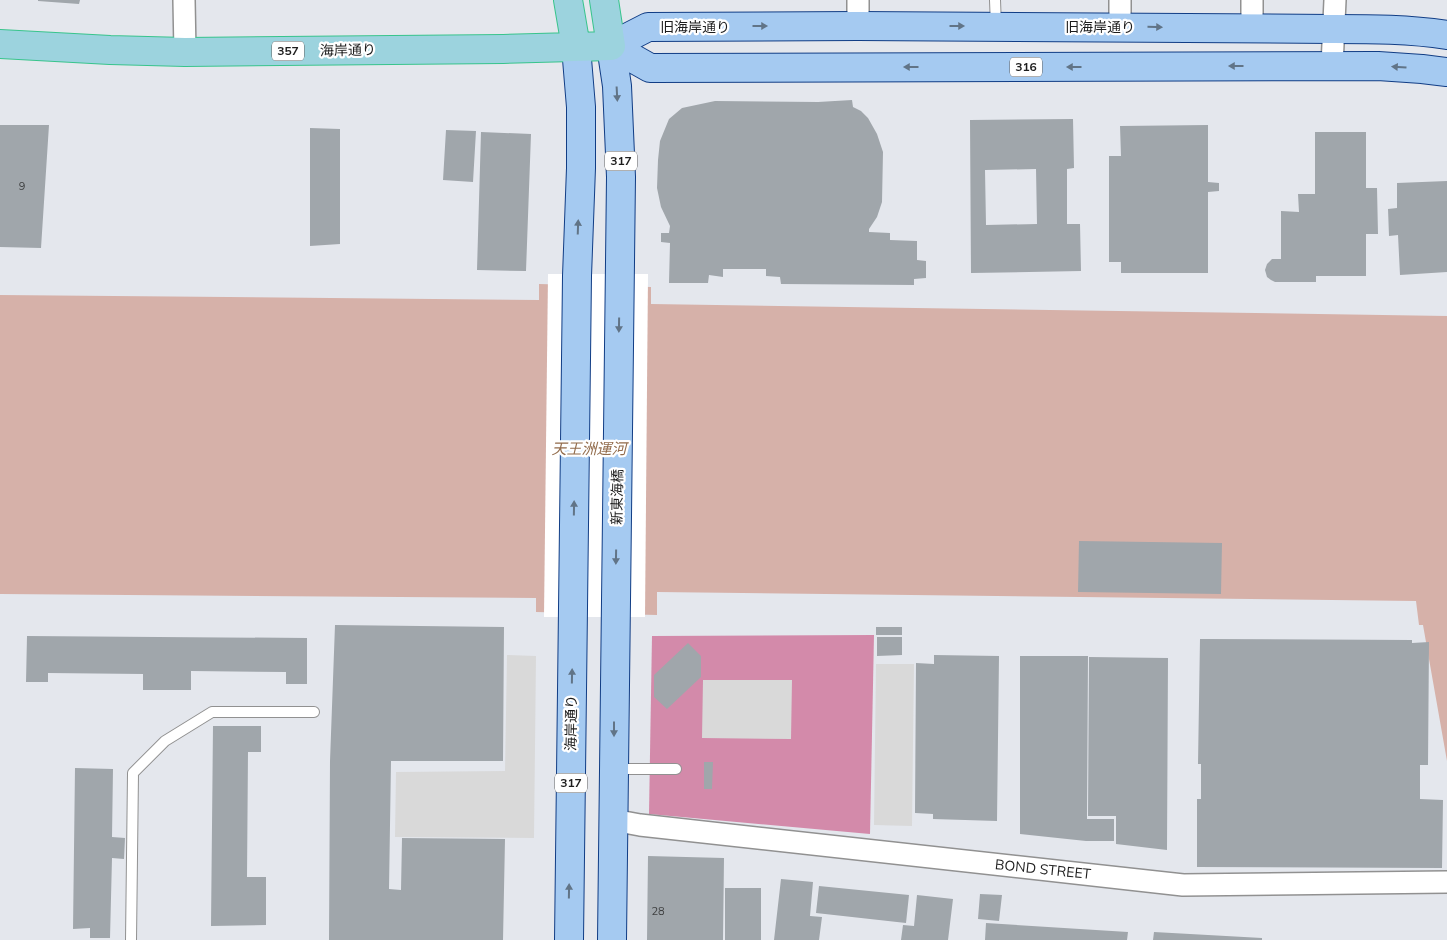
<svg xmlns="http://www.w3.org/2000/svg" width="1447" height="940" font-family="Mulish,'Noto Sans JP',sans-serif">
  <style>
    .pitch { fill: #d38aaa }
    .parking { fill: #d9d9d9 }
    .water { fill: #d6b1a9 }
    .pier { fill: #fff }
    .building { fill: #a0a6ab; fill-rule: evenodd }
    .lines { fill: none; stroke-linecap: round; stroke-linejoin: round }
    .service-casing { stroke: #919191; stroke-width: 12 }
    .minor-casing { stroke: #919191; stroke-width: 24 }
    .primary-casing { stroke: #113d85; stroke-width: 30 }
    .trunk-casing { stroke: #38c48c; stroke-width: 30 }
    .service { stroke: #fff; stroke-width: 10 }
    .minor { stroke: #fff; stroke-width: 21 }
    .primary { stroke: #a5caf1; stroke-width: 28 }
    .trunk { stroke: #9cd3de; stroke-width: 28 }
    .oneway { fill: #617487 }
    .labels { text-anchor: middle; stroke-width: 4.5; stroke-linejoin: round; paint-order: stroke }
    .number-label { font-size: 11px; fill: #3e3f40 }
    .shield { fill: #fff; stroke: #616161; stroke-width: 1 }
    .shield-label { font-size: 12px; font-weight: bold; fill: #1d1d1d }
    .street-label { font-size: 14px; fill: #1d1d1d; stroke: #fff }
    .water-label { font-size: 15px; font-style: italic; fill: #936d4d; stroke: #fff }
  </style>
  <rect width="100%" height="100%" fill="#e4e7ed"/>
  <!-- pitch -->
  <path class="pitch" d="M874,635l-4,199 -221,-20 3,-178z"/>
  <!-- parking -->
  <path class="parking" d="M507,655l29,1 -2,182 -139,-1 1,-65 109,-1z
    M876,664h38l-2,162 -38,-1z
    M703,680h89l-1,59 -89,-1z"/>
  <!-- water -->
  <path class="water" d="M539,284l112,3v17l796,12v445l-24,-136h-4l-3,-24 -759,-9v23l-121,-3v-14l-536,-4v-299l539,5z"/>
  <!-- pier -->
  <path class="pier" d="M548,274h100l-3,343h-101z"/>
  <!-- building -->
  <path class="building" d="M38,0h42l-1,4 -41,-3z
    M852,100l1,7 8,4 7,7 9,16 6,18 -1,50 -5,15 -8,12v3l21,1v7l27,1v19l9,1v17l-12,1v6l-133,-1 -1,-7 -14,-1v-7h-43v8l-14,-2 -1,8h-39l1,-40 -9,-1v-9h8l1,-7 -9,-19 -4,-19 1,-28 2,-19 9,-22 13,-11 33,-7 103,1z
    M1073,119l1,49 -7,1v55h13l1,47 -110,2 -1,-153zM1036,169l1,55 -51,1 -1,-55z
    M0,125h49l-8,123 -41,-1z
    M1208,125v57l11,1v8l-11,1v81h-87v-11h-12v-106h12l-1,-30z
    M310,128l30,1v115l-30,2z
    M446,130l30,1 -3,51 -30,-2z
    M481,132l50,2 -5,137 -49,-1z
    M1315,132h51v56h11l1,46h-12v42h-50v6h-41l-4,-2 -4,-3 -2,-7 2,-6 5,-5h9v-48l18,1 -1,-18h17z
    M1447,181v91l-47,3 -2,-40 -9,1 -1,-27 9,-1v-25z
    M1079,541l143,2 -1,51 -143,-2z
    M335,625l169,2 -1,134h-112l-2,128 12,1 1,-52 103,1 -2,101h-174l1,-179z
    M876,627h26v8h-26z
    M27,636l280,2v46h-21v-12l-95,-1v19h-48v-16l-95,-1v9h-22z
    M877,637h25v18l-25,1z
    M1200,639l212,1v3l17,-1 -1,123h-8v34l23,1 -1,68 -245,-1v-68h4v-35h-3z
    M688,643l13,13v21l-34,32 -13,-12v-22z
    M934,655l65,1 -2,165 -64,-2v-5l-18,-1 1,-150 18,1z
    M1020,656h68l-1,163h27v22h-28l-66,-7z
    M1089,657l79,1 -1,192 -51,-6v-28h-28z
    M213,726h48v26h-13l-1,125h19v48l-55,1z
    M704,762h9l-1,27h-8z
    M75,768l38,1 -1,68 13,1 -1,21 -12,-1 -2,80h-20v-10l-17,1z
    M648,856l76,2 -1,82h-76z
    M781,879l32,3 -3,34 12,1 -3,23h-45z
    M819,886l90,9 -3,28 -90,-10z
    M725,888h36v52h-36z
    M980,894l22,1 -3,26 -21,-2z
    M917,895l36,4 -5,41h-47l2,-15 11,1z
    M986,923l142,9 -1,8h-142z
    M1154,932l108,6v2h-109z"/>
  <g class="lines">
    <defs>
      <path id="service" d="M995,0l1,26
        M614,769h62
        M131,940l2,-167 32,-32 47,-29h102"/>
      <path id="minor" d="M184,0l1,52
        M1120,0v27
        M1252,0v29
        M858,26v-26
        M1332,66l3,-66
        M613,820l27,5 543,60 264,-3"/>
      <path id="primary" d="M611,46l6,40 4,91 -9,763
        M611,46l39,22 728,-2 44,3 25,3
        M611,46l37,-19 210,-1 475,3c38,0 77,0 114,6
        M569,940l8,-664 4,-108v-61l-5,-60"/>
      <path id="trunk" d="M568,0l8,47
        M0,44l110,6 75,2 318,-3 108,-3 -7,-46"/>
    </defs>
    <!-- service casing -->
    <use href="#service" class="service-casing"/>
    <!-- minor casing -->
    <use href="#minor" class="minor-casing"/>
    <!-- primary casing -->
    <use href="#primary" class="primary-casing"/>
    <!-- trunk casing -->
    <use href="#trunk" class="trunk-casing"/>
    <!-- service -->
    <use href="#service" class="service"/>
    <!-- minor -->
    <use href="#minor" class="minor"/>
    <!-- primary -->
    <use href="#primary" class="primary"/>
    <!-- trunk -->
    <use href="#trunk" class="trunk"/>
  </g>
  <!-- one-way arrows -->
  <defs><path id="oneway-solid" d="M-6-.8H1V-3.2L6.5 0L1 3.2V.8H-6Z" transform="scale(1.25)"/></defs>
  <g class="oneway">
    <use href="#oneway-solid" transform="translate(760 26)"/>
    <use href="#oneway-solid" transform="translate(957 26)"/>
    <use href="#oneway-solid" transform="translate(1155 27) rotate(1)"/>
    <use href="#oneway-solid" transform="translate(1236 66) rotate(180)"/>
    <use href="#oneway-solid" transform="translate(911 67) rotate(180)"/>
    <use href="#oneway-solid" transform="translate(1074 67) rotate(180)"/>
    <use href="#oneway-solid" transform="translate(1399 67) rotate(-176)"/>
    <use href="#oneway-solid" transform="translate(617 94) rotate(87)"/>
    <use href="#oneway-solid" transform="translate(578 227) rotate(-88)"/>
    <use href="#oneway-solid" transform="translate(619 325) rotate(91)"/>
    <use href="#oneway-solid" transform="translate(574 508) rotate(-89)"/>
    <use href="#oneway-solid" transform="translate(616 557) rotate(91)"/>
    <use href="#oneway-solid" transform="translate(572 676) rotate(-89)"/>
    <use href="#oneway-solid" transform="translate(614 729) rotate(90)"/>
    <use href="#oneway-solid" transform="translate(569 891) rotate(-89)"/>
  </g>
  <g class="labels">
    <!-- number labels -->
    <g class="number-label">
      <text x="22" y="190">9</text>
      <text x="658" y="915">28</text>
    </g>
    <!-- shield labels -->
    <g class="shield">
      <rect x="272" y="41.5" width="32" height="19" rx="4"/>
      <rect x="1010" y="57.5" width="32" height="19" rx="4"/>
      <rect x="605" y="151.5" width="32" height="19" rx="4"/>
      <rect x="555" y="773.5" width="32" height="19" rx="4"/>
    </g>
    <g class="shield-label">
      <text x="288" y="55">357</text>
      <text x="1026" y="71">316</text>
      <text x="621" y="165">317</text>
      <text x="571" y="787">317</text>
    </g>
    <!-- street labels -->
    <g class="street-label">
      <text x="695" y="32">旧海岸通り</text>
      <text x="1100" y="32">旧海岸通り</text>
      <text transform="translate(348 50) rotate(-1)" y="5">海岸通り</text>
      <text transform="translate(617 497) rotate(-89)" y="5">新東海橋</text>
      <text transform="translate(571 723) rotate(-89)" y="5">海岸通り</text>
      <text transform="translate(1043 869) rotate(6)" y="5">BOND STREET</text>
    </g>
    <!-- water labels -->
    <g class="water-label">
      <text x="589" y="454">天王洲運河</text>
    </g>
  </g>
</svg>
